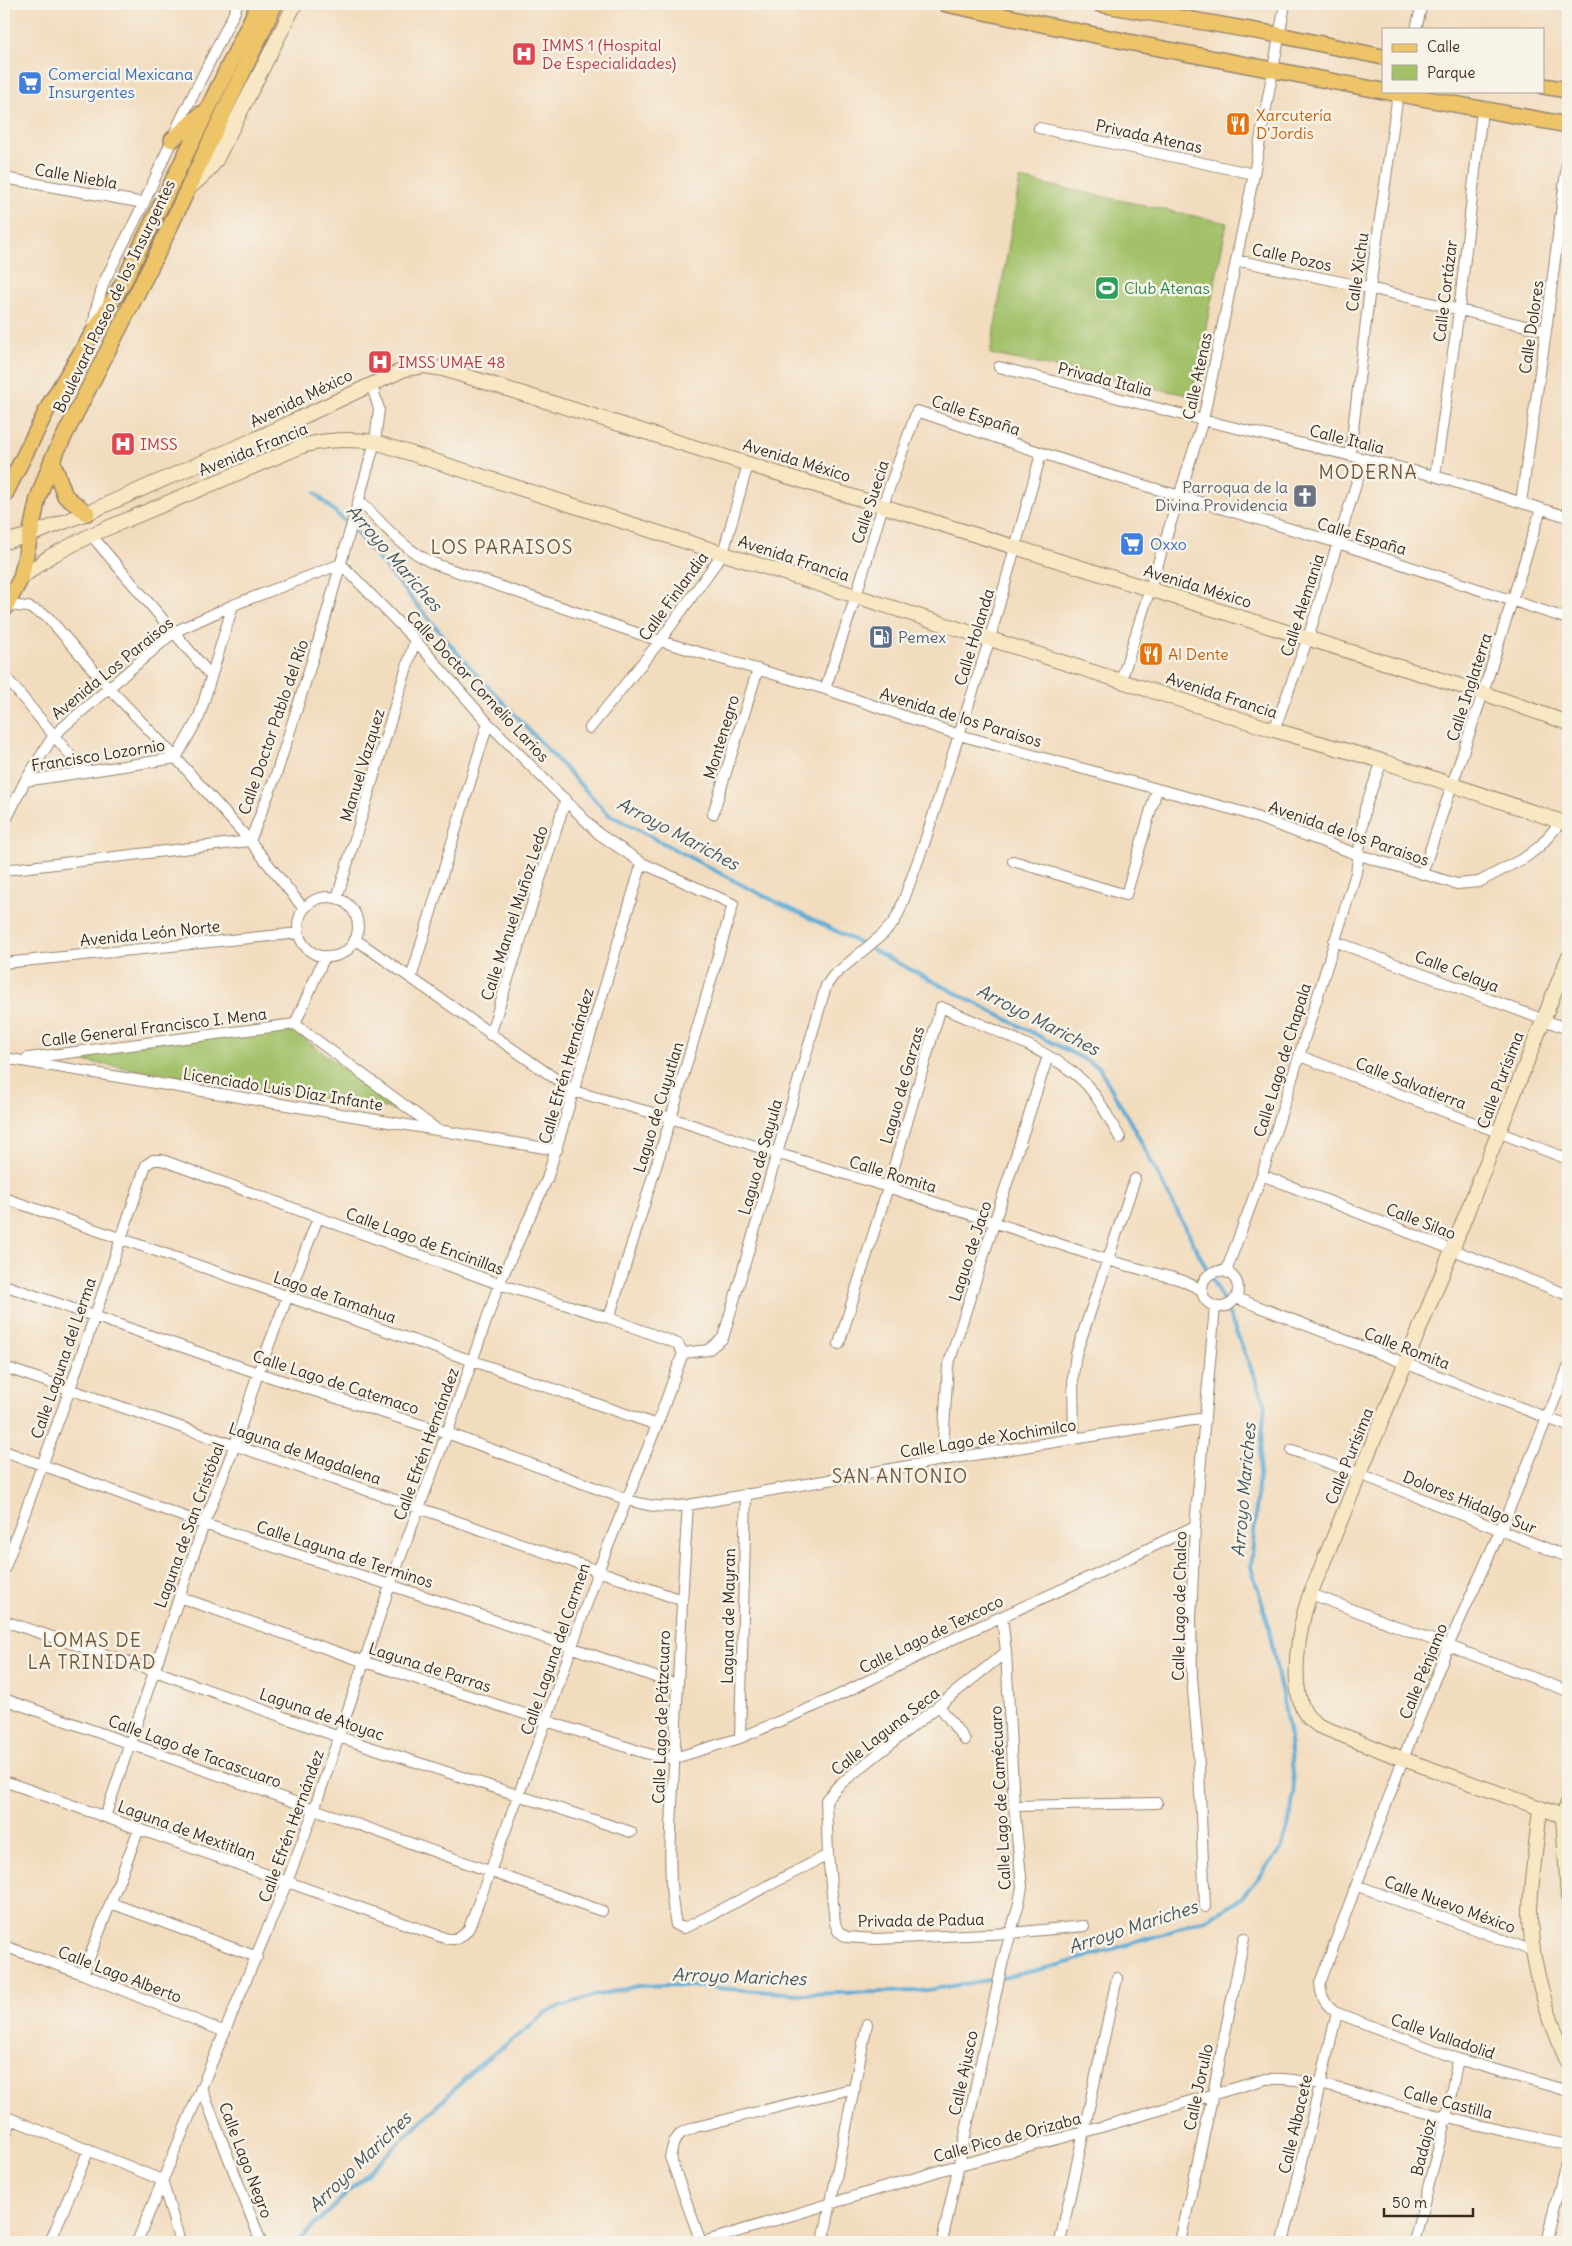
<svg xmlns="http://www.w3.org/2000/svg" width="1572" height="2246" font-family="Delius,sans-serif">
  <style>
    .green { fill: #a2c169; stroke: #6e7644 }
    .lines { fill: none; stroke-linecap: round; stroke-linejoin: round }
    .stream { stroke: #5dabd6; stroke-width: 4 }
    .street-casing { stroke: #96836e; stroke-width: 12 }
    .secondary-casing { stroke: #96836e; stroke-width: 16 }
    .primary-casing { stroke: #96836e; stroke-width: 18 }
    .street { stroke: #fff; stroke-width: 10 }
    .secondary { stroke: #f8e7c3; stroke-width: 14 }
    .primary { stroke: #eec469; stroke-width: 15 }
    .labels { text-anchor: middle; stroke-width: 5; stroke-linejoin: round; paint-order: stroke }
    .health-label { font-size: 16px; fill: #be3a42; stroke: #f7f3e8; text-anchor: start }
    .shop-label { font-size: 16px; fill: #366cbe; stroke: #f7f3e8; text-anchor: start }
    .food-label { font-size: 16px; fill: #c56008; stroke: #f7f3e8; text-anchor: start }
    .street-label { font-size: 16px; fill: #3b2a1e; stroke: #f7f3e8 }
    .leisure-label { font-size: 16px; fill: #27864d; stroke: #f7f3e8; text-anchor: start }
    .worship-label { font-size: 16px; fill: #5b616d; stroke: #f7f3e8; text-anchor: end }
    .service-label { font-size: 16px; fill: #4e5e75; stroke: #f7f3e8; text-anchor: start }
    .water-label { font-size: 18px; font-style: italic; fill: #47575e; stroke: #f7f3e8 }
    .quarter-label { font-size: 19px; letter-spacing: 1px; fill: #75593b; stroke: #f7f3e8 }
  </style>
  <rect width="100%" height="100%" fill="#f7f3e8"/>
  <filter id="ink" filterUnits="userSpaceOnUse"><feTurbulence type="fractalNoise" baseFrequency=".02" numOctaves="2"/><feDisplacementMap in="SourceGraphic" scale="10" xChannelSelector="R" yChannelSelector="G"/><feConvolveMatrix kernelMatrix="1 2 1 2 8 2 1 2 1" color-interpolation-filters="sRGB"/></filter>
  <filter id="wash" filterUnits="userSpaceOnUse"><feTurbulence type="fractalNoise" baseFrequency=".0096" numOctaves="4" result="noise"/><feDisplacementMap in="SourceGraphic" scale="20" xChannelSelector="R" yChannelSelector="G"/><feGaussianBlur stdDeviation="1.12" result="paint"/><feColorMatrix in="noise" values="0 0 0 0 0 0 0 0 0 0 0 0 0 0 0 0 0 1.4 0 .05"/><feComposite in="paint" operator="in"/></filter>
  <g filter="url(#wash)">
    <rect width="100%" height="100%" fill="#f2dcbe"/>
    <!-- green -->
    <path class="green" d="M1020,179l207,44 -35,173 -202,-42z
      M284,1023l114,87 -343,-53z"/>
    <g class="lines">
      <!-- stream -->
      <path class="stream" d="M297,2242l184,-179 46,-34 19,-17 43,-15 49,-11 33,-1 129,9 121,-3 86,-14 52,-12 104,-31 46,-16 32,-20 40,-48 10,-35 3,-31 -5,-54 -23,-115 -15,-48 14,-164 -41,-101 -88,-170 -37,-65 -263,-136 -90,-44 -138,-73 -143,-152 -111,-132 -39,-37"/>
    </g>
  </g>
  <g filter="url(#ink)">
    <g class="lines">
      <defs>
        <path id="street" d="M1416,29l6,-25
          M1039,128l215,46
          M4,178l140,25
          M1236,260l134,28 176,43
          M93,328l3,-19 8,-27 40,-79 37,-84 54,-108 2,-7
          M999,367l204,53 232,56 133,41
          M1350,455l20,-167 28,-194
          M1435,476l24,-165 23,-201
          M359,500c24,24 47,53 79,65l222,76 165,48 134,46 283,77 117,43 98,29 22,-2 47,-25 14,-11 21,-24
          M1521,502l25,-171 22,-175
          M91,535l120,141
          M7,605l21,2 19,9 61,71 68,71 74,83 54,68
          M4,675l80,97
          M1121,681l82,-261 51,-246 31,-170
          M825,689l31,-93 27,-91 34,-94 182,61 239,71 230,76
          M590,728l70,-87 63,-88 25,-89
          M1274,730l34,-92 56,-179
          M176,758l23,-41 34,-112
          M25,781l151,-23
          M713,814l45,-145
          M4,824l21,-43 29,-46 120,-103 59,-27 108,-41 74,76 73,83 111,111 43,29 91,41 -62,214 -62,200
          M250,841l26,-66 48,-152 51,-181 4,-33 -8,-26
          M1013,861l113,34 31,-106
          M4,870l246,-29
          M1422,874l61,-181 58,-184
          M298 927a30 30 0 1 1 60 0a30 30 0 1 1-60 0Z
          M337,898l78,-258
          M355,939l218,152 98,27 105,35 112,34 219,73 74,20 21,10
          M1334,941l234,88
          M4,963l295,-30
          M411,978l77,-255
          M295,1024l140,104
          M295,1024l30,-68
          M490,1035l76,-236
          M1300,1056l268,103
          M4,1058l553,92
          M28,1058l267,-34
          M1262,1175l306,120
          M4,1198l653,227
          M1202 1289a18 18 0 1 1 36 0a18 18 0 1 1-36 0Z
          M1228,1273v-7l34,-91 94,-302 9,-65 17,-47
          M4,1285l254,88 189,60 181,67c23,7 36,8 60,5l254,-45 263,-42
          M1236,1298l332,128
          M839,1344l49,-157 53,-180c42,19 109,42 142,74 16,16 26,38 37,57
          M683,1353l25,-3 15,-12 103,-352 7,-10 50,-42 11,-12 6,-12 24,-66 66,-206 51,-184
          M4,1367l415,141 262,92
          M1568,1368l-68,163 -52,115 -45,113 -83,224c1,15 5,21 17,30l121,46 110,32
          M1074,1439l-1,-63 3,-22 59,-175
          M1292,1450l73,26 203,81
          M4,1451l200,73 250,82 224,79
          M942,1460l6,-94 100,-310
          M688,1505c-6,87 -10,174 -14,261 -2,50 -8,110 2,159l7,3 10,-4 135,-69
          M4,1570l66,-181 76,-224 7,-5h9l337,124 110,34 69,26 5,9
          M1311,1594l257,97
          M179,1597l186,65 280,91 16,4 14,1 65,-20 89,-38 134,-66 133,-60 99,-48
          M4,1621l151,50 184,66 292,95
          M1006,1652l-167,133 -13,15 2,55 7,68 3,8 8,6 30,2 135,-6 73,-7
          M4,1699l598,212
          M940,1707l25,33
          M740,1738l6,-244
          M4,1781l441,157c12,3 17,0 24,-10l77,-207 52,-150 59,-146 26,-72
          M1014,1806l143,-3
          M105,1817l99,-293 31,-79 23,-72 60,-155
          M1356,1885l177,66
          M111,1903l146,54
          M1205,1907l-7,-160 -6,-69 -1,-59 4,-93 20,-219
          M4,1946l79,28 142,58
          M83,1974l56,-145
          M202,2089l59,153
          M4,2116l158,64
          M4,2138l8,-18
          M162,2180l18,62
          M50,2242l39,-93
          M137,2242l150,-360 27,-72 76,-225 57,-152 52,-149 48,-105 95,-316
          M701,2242l-31,-85 4,-15 7,-9 15,-6 159,-39
          M703,2242l256,-77 125,-33 182,-53c47,-2 96,17 142,29 53,14 107,25 160,37
          M823,2242l44,-218
          M942,2242l60,-277 17,-62 3,-16 -8,-81 -8,-154 -4,-35
          M1060,2242l57,-264
          M1180,2242l33,-148 31,-156
          M1283,2242l54,-229
          M1414,2242l32,-124 12,-59
          M1546,2242l22,-87"/>
        <path id="secondary" d="M188,189l21,-19 7,-10 79,-156
          M4,542l26,-7 57,-22 164,-72 154,-72 20,-3 18,3 1040,324 85,30
          M21,578l28,-21 42,-22 211,-89c25,-7 47,-7 73,-4l899,288 108,31 186,63
          M1568,1803l-5,13 5,81
          M1540,1808c-3,34 -9,68 -10,103 0,51 17,105 38,151
          M1563,1816l-160,-57 -84,-33c-5,-4 -10,-7 -14,-13 -16,-29 -6,-86 4,-116l143,-347 116,-292"/>
        <path id="primary" d="M946,4l192,40 245,47
          M1100,4l179,31 104,22
          M1543,86l25,4
          M1384,91l184,34
          M172,140l29,-26
          M52,460l13,36 22,17
          M4,496l46,-92 73,-121 136,-279
          M4,610l17,-32 17,-80 14,-38 105,-206 118,-250"/>
      </defs>
      <!-- street casing -->
      <use href="#street" class="street-casing"/>
      <!-- secondary casing -->
      <use href="#secondary" class="secondary-casing"/>
      <!-- primary casing -->
      <use href="#primary" class="primary-casing"/>
      <!-- street -->
      <use href="#street" class="street"/>
      <!-- secondary -->
      <use href="#secondary" class="secondary"/>
      <!-- primary -->
      <use href="#primary" class="primary"/>
    </g>
  </g>
  <!-- icons -->
  <defs>
    <symbol id="hospital-square" viewBox="-11 -11 22 22"><rect x="-9" y="-9" width="18" height="18" rx="4" fill="#e0444e" stroke="#f7f3e8"/><path d="M-5-5h3v3.5h4V-5h3V5h-3V1.5h-4V5h-3Z" fill="#fff"/></symbol>
    <symbol id="supermarket-square" viewBox="-11 -11 22 22"><rect x="-9" y="-9" width="18" height="18" rx="4" fill="#3f7fe0" stroke="#f7f3e8"/><path d="M-6-5.5h2.5l.6 2H6L4.5 2H-2.5L-4.4-4H-6ZM-1.5 3.2a1.3 1.3 0 1 0 .1 0ZM3 3.2a1.3 1.3 0 1 0 .1 0Z" fill="#fff"/></symbol>
    <symbol id="restaurant-square" viewBox="-11 -11 22 22"><rect x="-9" y="-9" width="18" height="18" rx="4" fill="#e8710a" stroke="#f7f3e8"/><path d="M-5-6h1v4h1v-4h1v4h1v-4h1v5L-1.5 .5V6h-2V.5L-5-1ZM5-6V6H3V1.5H1.5Q1.5-4 5-6Z" fill="#fff"/></symbol>
    <symbol id="stadium-square" viewBox="-11 -11 22 22"><rect x="-9" y="-9" width="18" height="18" rx="4" fill="#2e9e5b" stroke="#f7f3e8"/><path d="M0-5a6.5 5 0 1 0 0 10a6.5 5 0 1 0 0-10ZM-3.5-1.8h7v3.6h-7Z" fill="#fff"/></symbol>
    <symbol id="church-square" viewBox="-11 -11 22 22"><rect x="-9" y="-9" width="18" height="18" rx="4" fill="#6b7280" stroke="#f7f3e8"/><path d="M-1.2-6h2.4v3.5h3.3v2.4h-3.3V6h-2.4V-.1h-3.3v-2.4h3.3Z" fill="#fff"/></symbol>
    <symbol id="fuel-square" viewBox="-11 -11 22 22"><rect x="-9" y="-9" width="18" height="18" rx="4" fill="#5c6f8a" stroke="#f7f3e8"/><path d="M-5.5-6h7V0h2V4h1.3V-2.5L3-4.5l.8-.8L6-3V5H2.5V1h-1V6h-7ZM-4.2-4.7v3.2H.2V-4.7Z" fill="#fff"/></symbol>
  </defs>
  <g fill-rule="evenodd">
    <use href="#hospital-square" x="510" y="40" width="28" height="28"/>
    <use href="#supermarket-square" x="16" y="69" width="28" height="28"/>
    <use href="#restaurant-square" x="1224" y="110" width="28" height="28"/>
    <use href="#stadium-square" x="1093" y="274" width="28" height="28"/>
    <use href="#hospital-square" x="366" y="348" width="28" height="28"/>
    <use href="#hospital-square" x="109" y="430" width="28" height="28"/>
    <use href="#church-square" x="1291" y="482" width="28" height="28"/>
    <use href="#supermarket-square" x="1118" y="530" width="28" height="28"/>
    <use href="#fuel-square" x="867" y="623" width="28" height="28"/>
    <use href="#restaurant-square" x="1137" y="640" width="28" height="28"/>
  </g>
  <g class="labels">
    <!-- health labels -->
    <g class="health-label">
      <text x="542" y="51">IMMS 1 (Hospital<tspan x="542" dy="18">De Especialidades)</tspan></text>
      <text x="398" y="368">IMSS UMAE 48</text>
      <text x="140" y="450">IMSS</text>
    </g>
    <!-- shop labels -->
    <g class="shop-label">
      <text x="48" y="80">Comercial Mexicana<tspan x="48" dy="18">Insurgentes</tspan></text>
      <text x="1150" y="550">Oxxo</text>
    </g>
    <!-- food labels -->
    <g class="food-label">
      <text x="1256" y="121">Xarcutería<tspan x="1256" dy="18">D'Jordis</tspan></text>
      <text x="1168" y="660">Al Dente</text>
    </g>
    <!-- street labels -->
    <g class="street-label">
      <text transform="translate(1149 136) rotate(12)" y="6">Privada Atenas</text>
      <text transform="translate(76 176) rotate(10)" y="6">Calle Niebla</text>
      <text transform="translate(1292 257) rotate(12)" y="6">Calle Pozos</text>
      <text transform="translate(1357 272) rotate(-82)" y="6">Calle Xichu</text>
      <text transform="translate(1445 291) rotate(-83)" y="6">Calle Cortázar</text>
      <text transform="translate(114 296) rotate(-64)" y="6">Boulevard Paseo de los Insurgentes</text>
      <text transform="translate(1531 327) rotate(-82)" y="6">Calle Dolores</text>
      <text transform="translate(1197 376) rotate(-78)" y="6">Calle Atenas</text>
      <text transform="translate(1105 379) rotate(14)" y="6">Privada Italia</text>
      <text transform="translate(301 398) rotate(-26)" y="6">Avenida México</text>
      <text transform="translate(976 415) rotate(19)" y="6">Calle España</text>
      <text transform="translate(1347 439) rotate(14)" y="6">Calle Italia</text>
      <text transform="translate(253 449) rotate(-22)" y="6">Avenida Francia</text>
      <text transform="translate(797 460) rotate(17)" y="6">Avenida México</text>
      <text transform="translate(870 502) rotate(-72)" y="6">Calle Suecia</text>
      <text transform="translate(1362 536) rotate(17)" y="6">Calle España</text>
      <text transform="translate(794 558) rotate(18)" y="6">Avenida Francia</text>
      <text transform="translate(1198 586) rotate(17)" y="6">Avenida México</text>
      <text transform="translate(673 596) rotate(-54)" y="6">Calle Finlandia</text>
      <text transform="translate(1302 605) rotate(-72)" y="6">Calle Alemania</text>
      <text transform="translate(974 637) rotate(-73)" y="6">Calle Holanda</text>
      <text transform="translate(112 668) rotate(-39)" y="6">Avenida Los Paraisos</text>
      <text transform="translate(478 686) rotate(47)" y="6">Calle Doctor Cornelio Larios</text>
      <text transform="translate(1469 687) rotate(-72)" y="6">Calle Inglaterra</text>
      <text transform="translate(1222 695) rotate(18)" y="6">Avenida Francia</text>
      <text transform="translate(961 717) rotate(17)" y="6">Avenida de los Paraisos</text>
      <text transform="translate(273 727) rotate(-71)" y="6">Calle Doctor Pablo del Río</text>
      <text transform="translate(721 737) rotate(-73)" y="6">Montenegro</text>
      <text transform="translate(98 755) rotate(-9)" y="6">Francisco Lozornio</text>
      <text transform="translate(362 765) rotate(-73)" y="6">Manuel Vazquez</text>
      <text transform="translate(1349 833) rotate(19)" y="6">Avenida de los Paraisos</text>
      <text transform="translate(514 913) rotate(-72)" y="6">Calle Manuel Muñoz Ledo</text>
      <text transform="translate(150 933) rotate(-6)" y="6">Avenida León Norte</text>
      <text transform="translate(1457 971) rotate(21)" y="6">Calle Celaya</text>
      <text transform="translate(154 1027) rotate(-7)" y="6">Calle General Francisco I. Mena</text>
      <text transform="translate(1282 1060) rotate(-73)" y="6">Calle Lago de Chapala</text>
      <text transform="translate(566 1066) rotate(-74)" y="6">Calle Efrén Hernández</text>
      <text transform="translate(1500 1080) rotate(-69)" y="6">Calle Purísima</text>
      <text transform="translate(1411 1083) rotate(21)" y="6">Calle Salvatierra</text>
      <text transform="translate(902 1085) rotate(-74)" y="6">Laguo de Garzas</text>
      <text transform="translate(283 1089) rotate(9)" y="6">Licenciado Luis Díaz Infante</text>
      <text transform="translate(658 1107) rotate(-73)" y="6">Laguo de Cuyutlan</text>
      <text transform="translate(760 1157) rotate(-74)" y="6">Laguo de Sayula</text>
      <text transform="translate(893 1174) rotate(17)" y="6">Calle Romita</text>
      <text transform="translate(1421 1221) rotate(21)" y="6">Calle Silao</text>
      <text transform="translate(425 1241) rotate(20)" y="6">Calle Lago de Encinillas</text>
      <text transform="translate(970 1251) rotate(-72)" y="6">Laguo de Jaco</text>
      <text transform="translate(335 1297) rotate(19)" y="6">Lago de Tamahua</text>
      <text transform="translate(1407 1348) rotate(21)" y="6">Calle Romita</text>
      <text transform="translate(63 1358) rotate(-71)" y="6">Calle Laguna del Lerma</text>
      <text transform="translate(336 1382) rotate(18)" y="6">Calle Lago de Catemaco</text>
      <text transform="translate(988 1438) rotate(-9)" y="6">Calle Lago de Xochimilco</text>
      <text transform="translate(426 1444) rotate(-70)" y="6">Calle Efrén Hernández</text>
      <text transform="translate(305 1453) rotate(19)" y="6">Laguna de Magdalena</text>
      <text transform="translate(1349 1456) rotate(-68)" y="6">Calle Purísima</text>
      <text transform="translate(1470 1502) rotate(22)" y="6">Dolores Hidalgo Sur</text>
      <text transform="translate(189 1525) rotate(-70)" y="6">Laguna de San Cristóbal</text>
      <text transform="translate(345 1554) rotate(18)" y="6">Calle Laguna de Terminos</text>
      <text transform="translate(1179 1606) rotate(-89)" y="6">Calle Lago de Chalco</text>
      <text transform="translate(728 1616) rotate(-89)" y="6">Laguna de Mayran</text>
      <text transform="translate(931 1634) rotate(-26)" y="6">Calle Lago de Texcoco</text>
      <text transform="translate(555 1649) rotate(-71)" y="6">Calle Laguna del Carmen</text>
      <text transform="translate(430 1667) rotate(18)" y="6">Laguna de Parras</text>
      <text transform="translate(1423 1671) rotate(-68)" y="6">Calle Pénjamo</text>
      <text transform="translate(322 1714) rotate(19)" y="6">Laguna de Atoyac</text>
      <text transform="translate(661 1717) rotate(-88)" y="6">Calle Lago de Pátzcuaro</text>
      <text transform="translate(885 1731) rotate(-38)" y="6">Calle Laguna Seca</text>
      <text transform="translate(195 1751) rotate(20)" y="6">Calle Lago de Tacascuaro</text>
      <text transform="translate(1000 1798) rotate(-93)" y="6">Calle Lago de Camécuaro</text>
      <text transform="translate(291 1826) rotate(-70)" y="6">Calle Efrén Hernández</text>
      <text transform="translate(187 1830) rotate(20)" y="6">Laguna de Mextitlan</text>
      <text transform="translate(1450 1904) rotate(20)" y="6">Calle Nuevo México</text>
      <text transform="translate(921 1920) rotate(-1)" y="6">Privada de Padua</text>
      <text transform="translate(120 1974) rotate(21)" y="6">Calle Lago Alberto</text>
      <text transform="translate(1443 2036) rotate(19)" y="6">Calle Valladolid</text>
      <text transform="translate(963 2073) rotate(-78)" y="6">Calle Ajusco</text>
      <text transform="translate(1198 2087) rotate(-78)" y="6">Calle Jorullo</text>
      <text transform="translate(1448 2102) rotate(14)" y="6">Calle Castilla</text>
      <text transform="translate(1295 2124) rotate(-77)" y="6">Calle Albacete</text>
      <text transform="translate(1007 2137) rotate(-15)" y="6">Calle Pico de Orizaba</text>
      <text transform="translate(1423 2147) rotate(-76)" y="6">Badajoz</text>
      <text transform="translate(246 2160) rotate(69)" y="6">Calle Lago Negro</text>
    </g>
    <!-- leisure labels -->
    <g class="leisure-label">
      <text x="1124" y="294">Club Atenas</text>
    </g>
    <!-- worship labels -->
    <g class="worship-label">
      <text x="1288" y="493">Parroqua de la<tspan x="1288" dy="18">Divina Providencia</tspan></text>
    </g>
    <!-- service labels -->
    <g class="service-label">
      <text x="898" y="643">Pemex</text>
    </g>
    <!-- water labels -->
    <g class="water-label">
      <text transform="translate(394 558) rotate(49)" y="6">Arroyo Mariches</text>
      <text transform="translate(678 834) rotate(28)" y="6">Arroyo Mariches</text>
      <text transform="translate(1038 1020) rotate(27)" y="6">Arroyo Mariches</text>
      <text transform="translate(1244 1490) rotate(-85)" y="6">Arroyo Mariches</text>
      <text transform="translate(1133 1927) rotate(-18)" y="6">Arroyo Mariches</text>
      <text transform="translate(739 1977) rotate(2)" y="6">Arroyo Mariches</text>
      <text transform="translate(360 2162) rotate(-44)" y="6">Arroyo Mariches</text>
    </g>
    <!-- quarter labels -->
    <g class="quarter-label">
      <text x="1368" y="479">MODERNA</text>
      <text x="502" y="554">LOS PARAISOS</text>
      <text x="900" y="1483">SAN ANTONIO</text>
      <text x="92" y="1647">LOMAS DE<tspan x="92" dy="22">LA TRINIDAD</tspan></text>
    </g>
  </g>
  <!-- margin -->
  <rect width="1572" height="2246" fill="none" stroke="#f7f3e8" stroke-width="20"/>
  <!-- legend -->
  <rect x="1382" y="28" width="162" height="65" fill="#f7f3e8" stroke="#aca397"/>
  <rect x="1392" y="44" width="25" height="8" fill="#eec469" stroke="#aca397"/>
  <text x="1427" y="52" font-size="15" fill="#3b2a1e">Calle</text>
  <rect x="1392" y="65" width="25" height="15" fill="#a2c169" stroke="#aca397"/>
  <text x="1427" y="78" font-size="15" fill="#3b2a1e">Parque</text>
  <!-- scale -->
  <path d="M1384 2208v8h89v-8" fill="none" stroke="#3b2a1e" stroke-width="2.5"/>
  <text x="1392" y="2208" font-size="15" fill="#3b2a1e" stroke="#f7f3e8" stroke-width="4" paint-order="stroke">50 m</text>
</svg>
